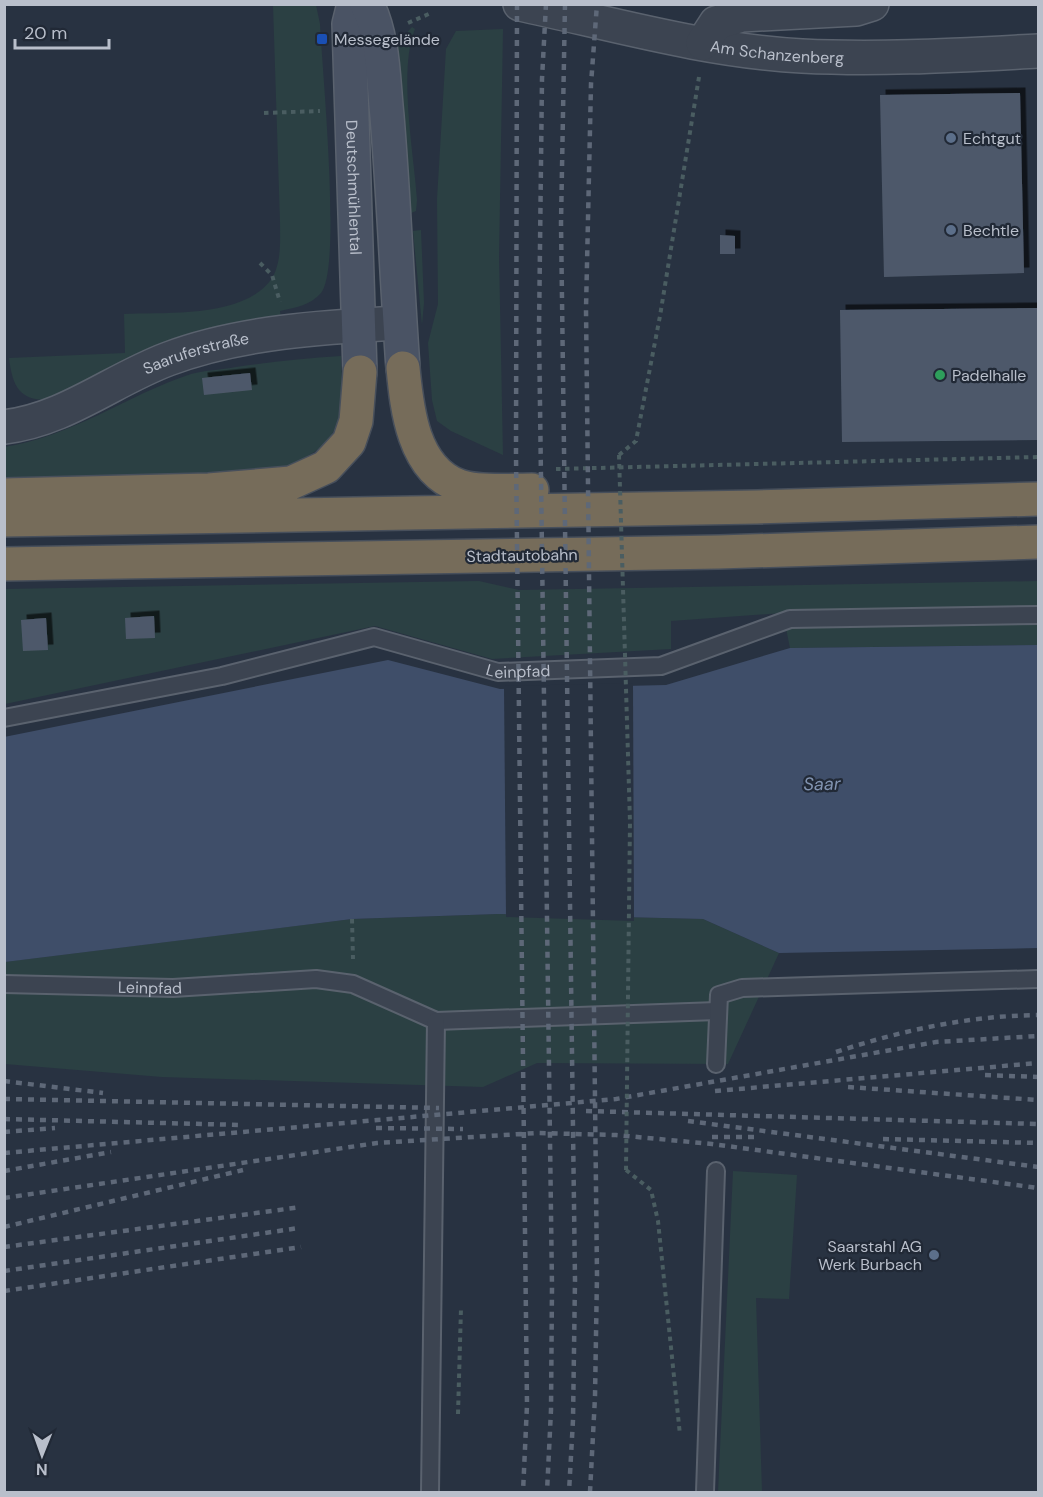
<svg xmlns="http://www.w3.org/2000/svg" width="1043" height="1497" font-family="'DM Sans',sans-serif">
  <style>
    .green { fill: #2b4043 }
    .water { fill: #3f4e69 }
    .pier { fill: #283241 }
    .building { fill: #4e596a; filter: url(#shadow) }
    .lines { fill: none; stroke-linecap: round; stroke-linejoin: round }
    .lane-casing { stroke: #5a626e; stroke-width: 20 }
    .street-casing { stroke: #5a626e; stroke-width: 36 }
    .secondary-casing { stroke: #5a626e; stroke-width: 36 }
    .highway-casing { stroke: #474f5b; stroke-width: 36 }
    .path { stroke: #4a5d61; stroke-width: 4; stroke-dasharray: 4.5 4.5; stroke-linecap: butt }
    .lane { stroke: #3c4451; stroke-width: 16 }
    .street { stroke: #3c4451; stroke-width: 33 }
    .secondary { stroke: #4a5364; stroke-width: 33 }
    .highway { stroke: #766c5a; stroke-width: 33 }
    .rail { stroke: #5e6878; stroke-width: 4.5; stroke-dasharray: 6 6; stroke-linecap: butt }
    .path-bridge { stroke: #4a5d61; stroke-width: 4; stroke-dasharray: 4.5 4.5; stroke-linecap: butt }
    .transit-dot { fill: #1a4fb4; stroke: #212936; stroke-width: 2 }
    .service-dot { fill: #5c6f8a; stroke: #212936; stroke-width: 2 }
    .leisure-dot { fill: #2e9e5b; stroke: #212936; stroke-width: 2 }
    .labels { text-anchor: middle; stroke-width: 4.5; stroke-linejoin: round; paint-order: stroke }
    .poi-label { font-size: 16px; fill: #b9bfcb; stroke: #212936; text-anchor: start }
    .street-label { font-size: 16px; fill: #b9bfcb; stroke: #212936 }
    .water-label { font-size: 18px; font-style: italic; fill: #8294b1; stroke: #212936 }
  </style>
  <defs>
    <filter id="shadow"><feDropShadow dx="5.5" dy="-5.5" stdDeviation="0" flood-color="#0009"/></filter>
  </defs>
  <rect width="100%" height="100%" fill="#283241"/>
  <!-- green -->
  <path class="green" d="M273,5h43l4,19c2,44 22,244 1,269 -10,12 -27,15 -41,18l1,9 -223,79c-35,4 -45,-7 -49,-41l116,-5 -1,-39c42,-2 117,4 146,-33 12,-16 10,-40 10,-59z
    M412,27l3,2c-17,42 -1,124 2,171l-1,11 -5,2 -15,-160 2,-11z
    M503,29l-4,227 4,199 -52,-24 -14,-10 -5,-21 -4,-57 10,-39 -1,-105 9,-150 10,-18z
    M421,230l3,73 -2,22 -9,-94z
    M341,356c3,67 2,90 -66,115l-270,13 -1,-37c68,-10 123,-52 187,-73 14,-4 31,-4 45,-7 35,-5 70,-9 105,-11z
    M479,581l40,9 519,-9v64l-248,3 -7,-35 -112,8v28l-179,10 -117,-33 -370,78 -1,-115z
    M498,914l205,5 76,34 -51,111 -191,-1 -54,24 -321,-10 -157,-13 -1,-102 348,-43z
    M733,1171l64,4 -8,124 -33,-1 6,194h-44z"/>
  <!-- water -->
  <path class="water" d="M1038,645v303l-259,5 -76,-34 -205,-5 -146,5 -347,43 -1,-225 384,-77 112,29 166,-4 124,-37z"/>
  <!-- pier -->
  <path class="pier" d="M633,683l1,238 -128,-4 -2,-231z"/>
  <!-- building -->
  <path class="building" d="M1020,93l4,180 -140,4 -4,-182z
    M720,235l15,1v18h-15z
    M1038,308v132l-196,2 -2,-132z
    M250,373l2,17 -48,5 -2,-17z
    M154,616l1,22 -29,1 -1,-21z
    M46,618l2,32 -25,1 -2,-31z"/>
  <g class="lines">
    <defs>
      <g id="lane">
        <path id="s1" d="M4,718l218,-42 152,-39 124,35 163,-6 129,-47 248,-4"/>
        <path id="s2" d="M4,984l169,4 143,-9 37,5 83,37 281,-10"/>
        <path d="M716,1064l3,-69 23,-7 296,-9"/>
        <path d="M430,1492l6,-471"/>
        <path d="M705,1492l11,-321"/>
      </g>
      <g id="street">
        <path id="s3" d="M520,4c93,20 187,47 282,52 79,4 158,-1 236,-5"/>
        <path d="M703,43l13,-20 26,-8 114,-6 16,-5"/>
        <path id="s4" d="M4,427c61,-7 108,-47 164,-68 71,-27 156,-32 231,-36"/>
      </g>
      <g id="secondary">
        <path id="s5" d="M354,4l-5,20 11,348"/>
        <path d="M367,4c17,34 16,75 20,112 7,85 10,168 16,252"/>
      </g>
      <path id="highway" d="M403,368c4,42 10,101 56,118 18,7 54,4 73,4
        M4,495l205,-5 82,-7 35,-16 23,-25 7,-21 4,-49
        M4,520l753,-13 281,-8
        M4,564l715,-12 319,-10"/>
    </defs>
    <!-- lane casing -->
    <use href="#lane" class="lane-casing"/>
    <!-- street casing -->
    <use href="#street" class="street-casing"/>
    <!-- secondary casing -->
    <use href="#secondary" class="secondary-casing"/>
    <!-- highway casing -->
    <use href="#highway" class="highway-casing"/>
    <!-- path -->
    <path class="path" d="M408,23l23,-10
      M264,113l56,-2
      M260,263l12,12 8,27
      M619,455l17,-14 24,-125 39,-239
      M556,469l482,-12
      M352,919l1,40
      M626,1170l25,20 7,31 22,214
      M458,1414l3,-106"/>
    <!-- lane -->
    <use href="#lane" class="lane"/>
    <!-- street -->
    <use href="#street" class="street"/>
    <!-- secondary -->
    <use href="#secondary" class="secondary"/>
    <!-- highway -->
    <use href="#highway" class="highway"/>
    <!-- rail -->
    <path class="rail" d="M517,4l-1,451 11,950 -4,87
      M546,4l-4,75 -3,252 13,956 -1,123 -4,82
      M565,4l-4,219 14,1057 -2,140 -4,72
      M836,1052c67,-22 132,-36 202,-37
      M985,1075l53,2
      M4,1081l99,12
      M848,1087l190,13
      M715,1091l323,-28
      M4,1099l435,9
      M586,1111l452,13
      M4,1119l237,6
      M688,1121l350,46
      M376,1128l87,1
      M4,1132l51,-4
      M712,1137h48
      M883,1139l155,4
      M4,1153l612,-54 320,-57 102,-6
      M4,1171l107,-19
      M4,1198l373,-55 160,-10 79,2 96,9 326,44
      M4,1227l239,-57
      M4,1247l297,-40
      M4,1271l295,-43
      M4,1291l297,-44
      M590,1492l5,-95 2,-122 -11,-966 5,-225 6,-80"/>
    <!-- path-bridge -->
    <path class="path-bridge" d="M619,455l11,367 -4,348"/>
  </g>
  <!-- markers -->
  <rect class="transit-dot" x="316" y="33" width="12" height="12" rx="3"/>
  <g class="service-dot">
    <circle cx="951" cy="138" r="6"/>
    <circle cx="951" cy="230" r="6"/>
    <circle cx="934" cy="1255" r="6"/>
  </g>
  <circle class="leisure-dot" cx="940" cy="375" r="6"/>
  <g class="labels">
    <!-- poi labels -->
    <g class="poi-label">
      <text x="334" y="45">Messegelände</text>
      <text x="963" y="144">Echtgut</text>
      <text x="963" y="236">Bechtle</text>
      <text x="952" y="381">Padelhalle</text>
      <text x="922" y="1252" text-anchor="end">Saarstahl AG<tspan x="922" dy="18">Werk Burbach</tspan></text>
    </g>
    <!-- street labels -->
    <g class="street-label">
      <text dy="6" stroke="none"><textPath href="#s3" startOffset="262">Am Schanzenberg</textPath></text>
      <text dy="6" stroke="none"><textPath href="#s5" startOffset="184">Deutschmühlental</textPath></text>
      <text dy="6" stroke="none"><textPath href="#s4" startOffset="207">Saaruferstraße</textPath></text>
      <text transform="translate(522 555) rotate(-1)" y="6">Stadtautobahn</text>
      <text dy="6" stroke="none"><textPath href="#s1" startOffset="528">Leinpfad</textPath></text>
      <text dy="6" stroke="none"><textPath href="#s2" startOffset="146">Leinpfad</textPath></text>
    </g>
    <!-- water labels -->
    <g class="water-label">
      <text transform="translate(822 784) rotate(-1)" y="6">Saar</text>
    </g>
  </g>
  <!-- border -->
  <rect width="1043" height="1497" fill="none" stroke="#b9bfcb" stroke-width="12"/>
  <!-- north arrow -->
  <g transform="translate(42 1455) rotate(181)" stroke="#212936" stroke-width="4.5" paint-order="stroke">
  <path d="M0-4.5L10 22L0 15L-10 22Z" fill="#b9bfcb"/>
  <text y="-9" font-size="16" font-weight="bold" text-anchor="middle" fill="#b9bfcb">N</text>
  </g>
  <!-- scale -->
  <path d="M15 39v9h94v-9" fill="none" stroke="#b9bfcb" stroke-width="3"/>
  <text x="24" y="39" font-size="18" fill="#b9bfcb" stroke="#212936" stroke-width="4.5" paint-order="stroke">20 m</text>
</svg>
